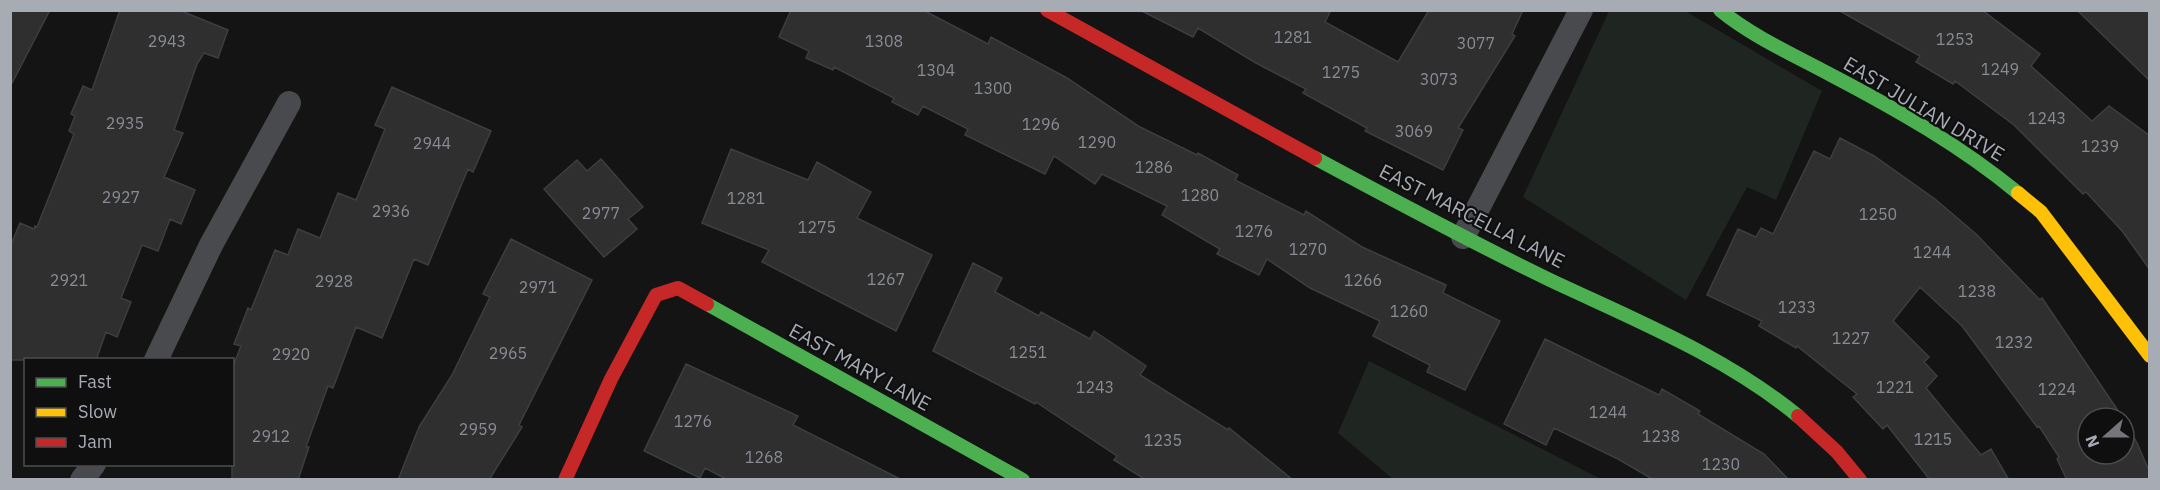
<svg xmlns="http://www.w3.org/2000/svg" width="2160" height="490" font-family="'IBM Plex Sans',sans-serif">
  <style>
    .green { fill: #1f2520 }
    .building { fill: #2f2f30; stroke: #3d3e41; stroke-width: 1.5 }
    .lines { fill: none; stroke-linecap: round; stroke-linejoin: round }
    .street { stroke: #494a4d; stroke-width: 24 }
    .fast { stroke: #4caf50; stroke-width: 14 }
    .slow { stroke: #ffc107; stroke-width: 14 }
    .jam { stroke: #c62828; stroke-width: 14 }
    .labels { text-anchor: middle; stroke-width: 4.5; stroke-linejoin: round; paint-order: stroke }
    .number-label { font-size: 16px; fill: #898c93 }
    .street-label { font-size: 20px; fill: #a7abb4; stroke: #0f0f10 }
  </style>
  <rect width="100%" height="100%" fill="#141415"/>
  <!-- green -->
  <path class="green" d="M1609,11h76l137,80 -46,109 -29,-13 -61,113 -163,-103z
    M1369,361l232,118h-208l-55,-46z"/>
  <!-- building -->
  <path class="building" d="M10,10h40l-40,77z
    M120,10h59l49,20 -10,28 -14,-5 -7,11 -23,66 9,3 -19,44 31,13 -14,34 -11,-5 -12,32 -16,-6 -21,53 10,4 -14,35 -11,-5 -10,28h-86v-113l10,-24 14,6 1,-3 2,1 37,-93 -5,-3 6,-15 -4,-2 12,-28 9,4z
    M791,10h132l65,34 3,-7 76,41 73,49 57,28 1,-2 40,22 -3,5 69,35 2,-4 56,36 84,38 -3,8 57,28 -35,69 -38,-18 3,-7 -57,-29 7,-15 -70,-33 -43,-29 -8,16 -42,-21 3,-5 -58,-34 5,-9 -65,-32 -7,10 -41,-28 -9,18 -80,-39 3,-6 -45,-23 -5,9 -26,-13 2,-4 -60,-31 -1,3 -27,-12 3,-7 -30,-14z
    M1140,10h191l-6,12 73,40 31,-52h94l-11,24 3,2 -57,92 5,2 -20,40 -78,-39 2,-3 -64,-35 3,-4 -50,-26 -58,-35 -5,9z
    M1838,10h144l58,44 -9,12 61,55 17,-15 41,30v134l-27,-38 -37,-40 -3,2 -69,-69 -59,-44 -2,3 -37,-22 4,-6z
    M2077,10h73v71z
    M392,87l99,44 -18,41 -5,-3 -40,96 -14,-6 -32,79 -26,-11 -23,61 -5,-2 -22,61h3l-11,33h-66v-111l9,-23 -7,-2 14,-36 3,2 24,-60 13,5 10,-26 22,9 18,-45 18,7 29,-71 -10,-4z
    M1840,138l34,18 61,43 41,35 64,66 2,-2 81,120h-35v36h36v-35l13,24 13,30v7h-83l-10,-21 2,-2 -20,-31 -2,1 -75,-101 -42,-39 -27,34 36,36 -5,5 13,14 -11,12 55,67 10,-6 18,31h-79l-43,-55 -4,4 -30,-32 4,-3 -60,-48 -1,2 -37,-22 3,-5 -55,-26 31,-66 18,8 5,-9 12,6 41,-83 16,8z
    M731,149l77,31 9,-18 54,30 -14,26 75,37 -36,76 -134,-69 7,-12 -67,-27z
    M601,159l42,48 -15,12 9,10 -33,28 -60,-68 33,-29 10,11z
    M511,239l81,41 -73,145 3,2 -33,53h-91l21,-53 33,-52 38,-78 -7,-3z
    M973,263l29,15 -7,14 44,24 2,-4 49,27 4,-8 52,35 -6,9 88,55 1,-2 64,52h-147l-32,-20 3,-4 -81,-54 -1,2 -102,-53z
    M1545,339l114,56 3,-6 38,22 -2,3 66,40 25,26h-135l-36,-21 -64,-31 -8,17 -42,-21z
    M686,364l112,52 -5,9 109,55h-174l-23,-12 -5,10 -56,-27z"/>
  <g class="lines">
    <!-- street -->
    <path class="street" d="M1463,237l118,-227
      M156,360l55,-115 78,-142
      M82,480l12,-16"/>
    <!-- fast -->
    <path class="fast" d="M1720,10c33,27 74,45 111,65 65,34 130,71 187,118
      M1315,158c78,42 156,84 235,122 85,40 175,76 248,136
      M707,304l316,176"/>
    <!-- slow -->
    <path class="slow" d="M2018,193l23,19 109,144"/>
    <!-- jam -->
    <path class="jam" d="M1047,10l268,148
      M1798,416l39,36 23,28
      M565,480l46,-101 45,-84 22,-7 29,16"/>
  </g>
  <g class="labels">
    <!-- number labels -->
    <g class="number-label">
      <text x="1293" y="43">1281</text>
      <text x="1955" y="45">1253</text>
      <text x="167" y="47">2943</text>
      <text x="884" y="47">1308</text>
      <text x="1476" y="49">3077</text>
      <text x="2000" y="75">1249</text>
      <text x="936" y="76">1304</text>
      <text x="1341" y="78">1275</text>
      <text x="1439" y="85">3073</text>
      <text x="993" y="94">1300</text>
      <text x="2047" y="124">1243</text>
      <text x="125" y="129">2935</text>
      <text x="1041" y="130">1296</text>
      <text x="1414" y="137">3069</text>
      <text x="1097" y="148">1290</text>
      <text x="432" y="149">2944</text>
      <text x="2100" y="152">1239</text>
      <text x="1154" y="173">1286</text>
      <text x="1200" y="201">1280</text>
      <text x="121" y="203">2927</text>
      <text x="746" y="204">1281</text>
      <text x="391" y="217">2936</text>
      <text x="601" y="219">2977</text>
      <text x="1878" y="220">1250</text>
      <text x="817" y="233">1275</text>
      <text x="1254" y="237">1276</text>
      <text x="1308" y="255">1270</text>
      <text x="1932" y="258">1244</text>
      <text x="886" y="285">1267</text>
      <text x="69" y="286">2921</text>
      <text x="1363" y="286">1266</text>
      <text x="334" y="287">2928</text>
      <text x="538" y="293">2971</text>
      <text x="1977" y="297">1238</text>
      <text x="1797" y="313">1233</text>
      <text x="1409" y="317">1260</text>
      <text x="1851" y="344">1227</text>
      <text x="2014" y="348">1232</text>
      <text x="1028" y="358">1251</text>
      <text x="508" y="359">2965</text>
      <text x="291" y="360">2920</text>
      <text x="1095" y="393">1243</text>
      <text x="1895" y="393">1221</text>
      <text x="2057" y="395">1224</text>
      <text x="1608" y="418">1244</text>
      <text x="693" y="427">1276</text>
      <text x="478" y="435">2959</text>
      <text x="271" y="442">2912</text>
      <text x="1661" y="442">1238</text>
      <text x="1933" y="445">1215</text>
      <text x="1163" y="446">1235</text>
      <text x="764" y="463">1268</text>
      <text x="1721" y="470">1230</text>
    </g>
    <!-- street labels -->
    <g class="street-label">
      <text transform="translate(1924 109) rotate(31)" y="7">EAST JULIAN DRIVE</text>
      <text transform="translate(1472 216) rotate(27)" y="7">EAST MARCELLA LANE</text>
      <text transform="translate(860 367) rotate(29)" y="7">EAST MARY LANE</text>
    </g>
  </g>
  <!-- border -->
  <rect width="2160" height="490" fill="none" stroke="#a7abb4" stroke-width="24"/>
  <!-- legend -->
  <rect x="24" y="358" width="210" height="108" fill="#0f0f10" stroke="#4c4d52" stroke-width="1.5"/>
  <rect x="36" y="378" width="30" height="9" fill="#4caf50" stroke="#4c4d52" stroke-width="1.5"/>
  <text x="78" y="388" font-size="18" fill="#a7abb4">Fast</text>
  <rect x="36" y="408" width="30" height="9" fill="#ffc107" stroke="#4c4d52" stroke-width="1.5"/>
  <text x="78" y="418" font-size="18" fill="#a7abb4">Slow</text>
  <rect x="36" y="438" width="30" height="9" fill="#c62828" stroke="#4c4d52" stroke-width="1.5"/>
  <text x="78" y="448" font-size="18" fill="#a7abb4">Jam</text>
  <!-- north arrow -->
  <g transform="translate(2106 436) rotate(249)"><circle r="28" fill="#0f0f10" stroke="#4c4d52" stroke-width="1.5"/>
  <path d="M0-4.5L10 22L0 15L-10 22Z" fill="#74767c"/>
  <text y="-9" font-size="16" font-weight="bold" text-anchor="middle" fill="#a7abb4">N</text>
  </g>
</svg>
